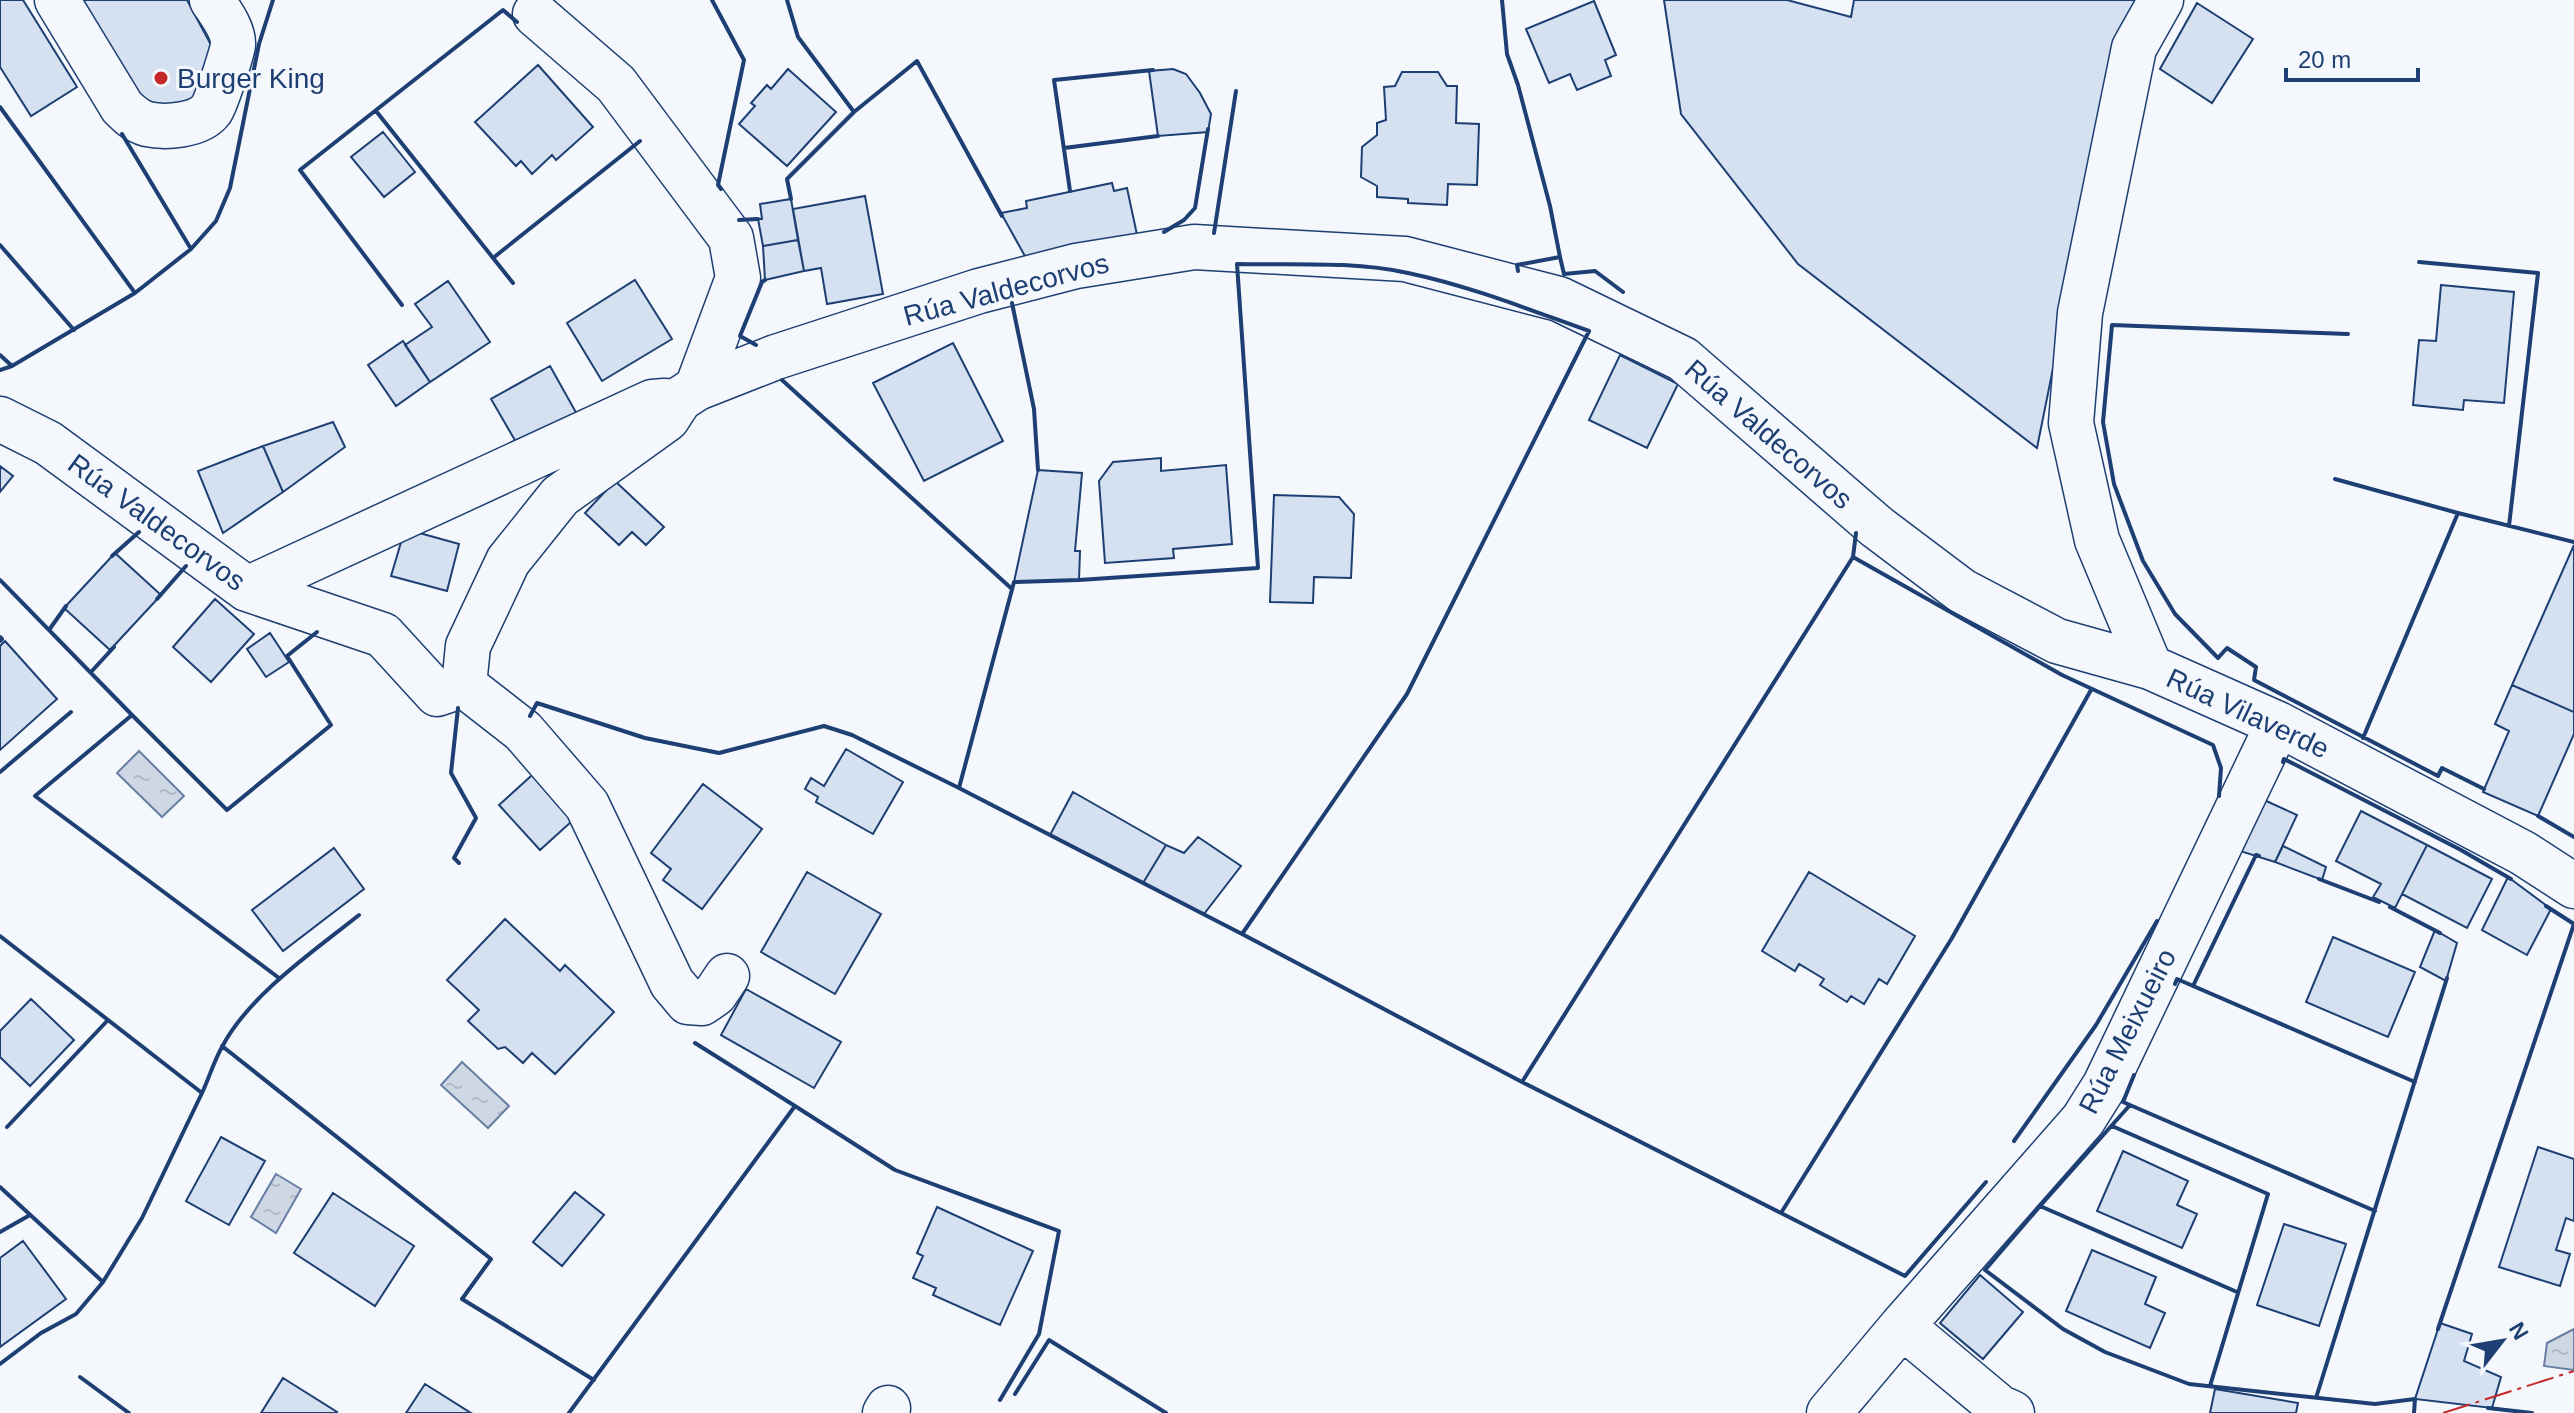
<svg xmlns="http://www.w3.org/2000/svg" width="2574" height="1413" font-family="Arial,sans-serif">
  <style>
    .water { fill: url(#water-ripples); stroke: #687fa3; stroke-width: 2 }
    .building { fill: #d5e0f0; stroke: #1d3f73; stroke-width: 2 }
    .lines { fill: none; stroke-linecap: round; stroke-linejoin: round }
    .minor-casing { stroke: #1d3f73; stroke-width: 47 }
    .minor { stroke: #f4f7fb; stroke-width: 44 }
    .wall { stroke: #1d3f73; stroke-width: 4 }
    .power { stroke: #c62828; stroke-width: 2; stroke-dasharray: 28 6 4 6; stroke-linecap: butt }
    .poi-dot { fill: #c62828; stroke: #f4f7fb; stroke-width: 3 }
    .labels { text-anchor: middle; stroke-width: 6; stroke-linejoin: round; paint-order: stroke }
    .poi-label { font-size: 28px; fill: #1d3f73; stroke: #f4f7fb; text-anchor: start }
    .street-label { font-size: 28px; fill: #1d3f73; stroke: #f4f7fb }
  </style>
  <defs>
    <pattern id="water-ripples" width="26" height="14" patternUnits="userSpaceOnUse" patternTransform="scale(2)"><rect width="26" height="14" fill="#cfd7e4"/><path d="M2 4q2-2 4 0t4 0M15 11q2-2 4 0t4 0" fill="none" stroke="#b1bac7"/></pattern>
  </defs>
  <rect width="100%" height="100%" fill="#f4f7fb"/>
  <!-- water -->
  <path class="water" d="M139,751l45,45 -22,21 -45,-44z
    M462,1062l47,44 -21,22 -47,-43z
    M276,1174l25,15 -25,44 -25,-16z
    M2574,1329v41l-30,-4 3,-23z"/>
  <!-- building -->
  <path class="building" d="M0,0h23l54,87 -46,29 -31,-49z
    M67,0h120l31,58 -11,41 -70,11z
    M1664,0h123l64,17 3,-17h283l-17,35 -83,413 -239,-184 -117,-150z
    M1594,1l22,54 -11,5 6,16 -34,14 -7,-16 -21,9 -23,-54z
    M2197,3l56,36 -41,64 -52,-34z
    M538,65l55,62 -37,33 -4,-5 -20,19 -11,-13 -5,5 -41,-44z
    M788,69l48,43 -49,54 -48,-42 16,-18 -4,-3 16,-18 4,4z
    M1173,69l13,5 14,19 11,21 -3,18 -50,4 -9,-65z
    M1402,72h36l9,14h10l-1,37 23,1 -2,61 -29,-1 -1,21 -39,-2v-4l-31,-2v-11l-16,-9 1,-30 15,-12v-12l9,-3 -2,-33 11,-1z
    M383,132l32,40 -31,25 -33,-40z
    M1112,183l2,8 13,-3 12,56 -108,23 -30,-54 26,-5 -1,-7z
    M865,196l18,98 -56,10 -6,-36 -17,3 -11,-62z
    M791,199l7,41 -35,6 -5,-27h4l-2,-15z
    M798,240l6,31 -39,9 -2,-34z
    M635,280l37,59 -70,42 -35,-58z
    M448,281l42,61 -60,40 -25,-37 27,-18 -17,-23z
    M2441,285l73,7 -10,111 -40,-3 -1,10 -50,-5 6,-65 17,1z
    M403,341l27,41 -34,24 -28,-41z
    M953,343l50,98 -79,40 -51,-98z
    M1620,355l58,29 -31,64 -58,-28z
    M550,366l28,50 -58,33 -29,-50z
    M333,422l12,25 -62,45 -20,-46z
    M263,446l20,46 -60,41 -25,-62z
    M1161,458v13l65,-6 6,79 -59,5 1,9 -69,5 -6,-82 14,-19z
    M0,466l13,10 -13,16z
    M1038,470l44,3 -7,78h5l-1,29 -65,2z
    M615,481l49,46 -18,18 -14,-13 -13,13 -34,-32z
    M1274,495l65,2 15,17 -3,64 -37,-1 -1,26 -43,-1z
    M405,529l54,15 -12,47 -56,-15z
    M2574,545v167l-62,-27z
    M115,553l46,42 -51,55 -46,-42z
    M215,599l39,35 -43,48 -38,-35z
    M270,633l19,29 -23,15 -19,-28z
    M5,641l52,58 -57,51v-104z
    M2512,685l62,27v22l-36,82 -55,-24 26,-61 -14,-7z
    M846,749l57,33 -30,52 -57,-32 2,-5 -13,-8 6,-11 13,8z
    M541,767l41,45 -42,38 -41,-45z
    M703,784l59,45 -60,80 -39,-29 8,-11 -20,-16z
    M1073,792l93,53 -23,38 -93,-48z
    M2264,800l33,15 -22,47 -35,-11z
    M2361,811l66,34 -32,63 -22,-11 8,-13 -45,-23z
    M1198,837l43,29 -37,48 -61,-31 23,-38 18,8z
    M2427,845l65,34 -25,49 -65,-34z
    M2283,846l43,21 -4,13 -47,-18z
    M334,848l30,41 -81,62 -31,-41z
    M807,872l74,42 -46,80 -74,-42z
    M1809,872l106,64 -28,48 -8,-5 -15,25 -13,-8 -4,6 -27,-17 4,-6 -25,-15 -4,7 -33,-20z
    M2508,877l43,32 -24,46 -45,-25z
    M505,919l55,52 5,-6 49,47 -59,62 -23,-21 -9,10 -18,-16 -7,2 -30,-28 11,-11 -32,-30z
    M2435,930l22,13 -11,38 -26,-14z
    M2333,937l82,35 -27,65 -82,-35z
    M746,989l95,53 -27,46 -93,-53z
    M31,999l43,41 -44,46 -30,-29v-26z
    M221,1137l44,24 -36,64 -43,-24z
    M2538,1147l36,12v62l-8,-3 -10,32 14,4 -10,32 -61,-19z
    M2123,1151l65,30 -11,24 20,9 -15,34 -85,-37z
    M575,1192l29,23 -42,51 -29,-24z
    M333,1193l81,53 -39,60 -81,-53z
    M937,1207l96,44 -33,74 -67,-30 3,-7 -23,-10 10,-22 -6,-3z
    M2284,1224l62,20 -27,82 -62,-21z
    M23,1241l43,58 -66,48v-89z
    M2092,1250l64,27 -11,27 20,9 -15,35 -84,-37z
    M1980,1275l43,37 -40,47 -43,-36z
    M2440,1323l32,11 -8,27 37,16 -9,31 -77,-9z
    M283,1378l54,34 -1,1h-75z
    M425,1384l46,29h-65z
    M2215,1389l83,14 -2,10h-86z"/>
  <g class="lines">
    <defs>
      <path id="minor" d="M57,0l65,107c7,7 14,14 25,17 18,4 52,2 64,-14 5,-6 21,-58 22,-65 1,-15 -13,-33 -21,-45
        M2161,0l-27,48 -54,265 -9,110 26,117 53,127 128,57 245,129 51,33
        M535,14l81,70 115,154 7,40 -41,110
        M0,419l48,24 199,146 136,46 54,59 27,-9 4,-39 40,-85 52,-65 107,-77 13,-20 17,-11 79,-31 203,-66 97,-25 118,-19 211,12 154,40 124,60 194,168 85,64 95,50 93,26
        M247,589l405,-187 13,-1
        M464,685l59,46 64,74 85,178 16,19 14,1 13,-9 12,-18
        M1902,1326l97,81 13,6
        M885,1413l3,-5
        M1829,1413l73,-87 181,-206 22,-35 173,-361"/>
    </defs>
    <!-- minor casing -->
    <use href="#minor" class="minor-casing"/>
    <!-- minor -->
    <use href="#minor" class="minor"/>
    <!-- wall -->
    <path class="wall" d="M712,0l32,60 -26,125 3,4
      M787,0l11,37 56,75 -67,67 4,20
      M1502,0l5,54 11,31 32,121 10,51
      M0,107l135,186
      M376,111l137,172
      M854,112l63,-51 85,155
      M122,134l69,115
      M1064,148l94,-12
      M1070,191l-16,-111 99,-10
      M739,220l19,-1
      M1164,232l20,-12 11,-12 13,-79
      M1214,233l22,-142
      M0,245l74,85
      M493,258l147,-117
      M2419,262l119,11 -29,253
      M1237,264c56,1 116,-3 171,9 62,13 122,37 181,58l-182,363 -165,240 -283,-146 55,-206 65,-2 179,-12z
      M1518,271l-1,-6 43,-8 4,17 31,-3 28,21
      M1012,303l22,106 4,61
      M402,305l-102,-135 203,-160 14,12
      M2348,334l-236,-9 -9,97 11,62 29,77 32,53 43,44 9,-10 29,19 -2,13 184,96 4,-8 42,21
      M756,345l-16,-9 22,-54 3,-2
      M0,355l12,11
      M0,370l12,-4 123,-73 56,-44 25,-28 14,-33 29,-144 14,-44
      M782,380l230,209
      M2335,479l123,34
      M1856,533l-3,24 209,118 151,70 8,23 -2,28
      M112,556l27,-24
      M0,580l132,135
      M157,599l29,-33
      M49,630l17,-24
      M0,637l2,2 -2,2
      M91,672l23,-25
      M458,708l-7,65 25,45 -22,40 5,5
      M530,716l7,-13 108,35 74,15 105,-27 28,9 107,53
      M2363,738l95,-225 116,29
      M2283,762l1,-3 12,6 165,85 50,29
      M0,772l71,-60
      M2538,816l36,21
      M2319,879l60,23
      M2390,907l50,26
      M1242,934l280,148 331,-525
      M0,936l202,157 -60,125 -39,64
      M279,978l-244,-182 97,-81 95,95 104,-85 -44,-69 30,-24
      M2175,984l2,-5 238,103
      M2193,986l63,-131 3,1
      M222,1046l269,213 -29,40 132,81
      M2134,1075l-11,27 252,109
      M1522,1082l259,131 171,-275 139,-248
      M202,1093c7,-15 12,-32 20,-46 27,-52 92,-96 137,-132
      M2130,1105l-90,101 197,86
      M795,1106l100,64 164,61 -20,103 -39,66
      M2112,1126l156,68 -58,192
      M7,1127l101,-107
      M2014,1141l82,-116 61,-104
      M0,1187l103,95 -27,32 -35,19 -41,31
      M2040,1206l-55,64 78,59 42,23 84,32 186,20 40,-5 -1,14
      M1781,1213l124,63 81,-94
      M0,1232l30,-17
      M2438,1329l136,-405 -28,-18
      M80,1377l49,36
      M1015,1394l34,-54 117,73
      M2316,1398l131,-420
      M2488,1408l44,5
      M569,1413l226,-307 -100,-63"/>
    <!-- power -->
    <path class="power" d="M2443,1413l131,-42"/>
  </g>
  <!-- markers -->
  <circle class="poi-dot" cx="161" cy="78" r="8"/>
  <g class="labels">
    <!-- poi labels -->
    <g class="poi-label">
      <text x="177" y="88">Burger King</text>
    </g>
    <!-- street labels -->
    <g class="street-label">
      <text transform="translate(1006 289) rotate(-15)" y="10">Rúa Valdecorvos</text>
      <text transform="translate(1769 434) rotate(41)" y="10">Rúa Valdecorvos</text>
      <text transform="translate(157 522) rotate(36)" y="10">Rúa Valdecorvos</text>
      <text transform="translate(2248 713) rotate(25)" y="10">Rúa Vilaverde</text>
      <text transform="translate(2127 1031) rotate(-63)" y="10">Rúa Meixueiro</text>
    </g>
  </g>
  <!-- north arrow -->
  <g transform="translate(2502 1341) rotate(59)" stroke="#f4f7fb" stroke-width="6" paint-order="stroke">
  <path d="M0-6L14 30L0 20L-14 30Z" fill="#1d3f73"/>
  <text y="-12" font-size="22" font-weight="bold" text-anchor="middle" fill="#1d3f73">N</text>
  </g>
  <!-- scale -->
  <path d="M2286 68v12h132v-12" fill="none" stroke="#1d3f73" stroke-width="4"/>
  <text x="2298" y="68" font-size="24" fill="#1d3f73" stroke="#f4f7fb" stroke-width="6" paint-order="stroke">20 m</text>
</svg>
